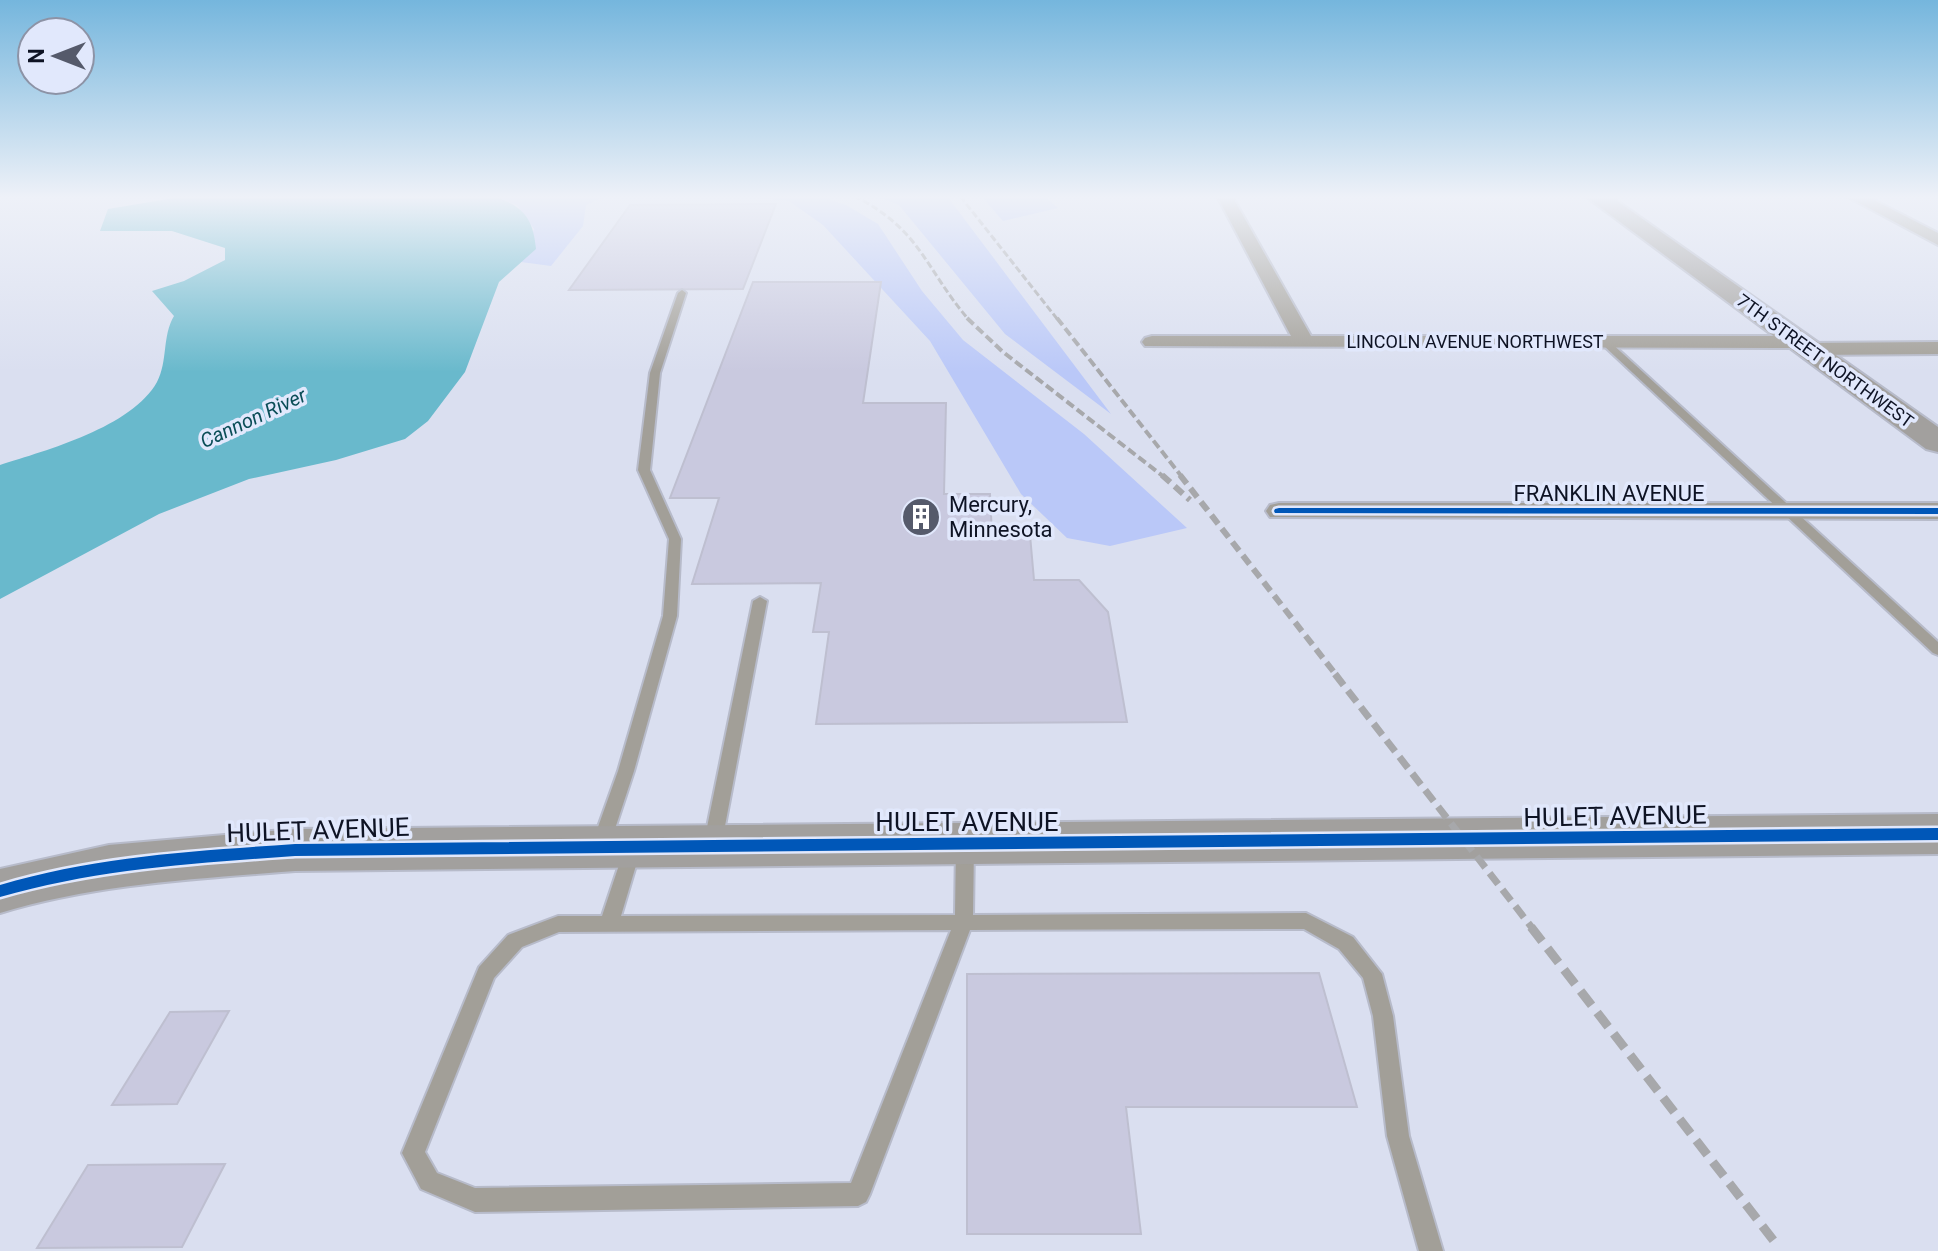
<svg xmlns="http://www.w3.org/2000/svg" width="1938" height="1251" font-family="Roboto,sans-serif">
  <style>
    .green { fill: #bac8f8 }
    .water { fill: #69b9cc }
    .building { fill: #c9c9df; stroke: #bebfd0; stroke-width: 2 }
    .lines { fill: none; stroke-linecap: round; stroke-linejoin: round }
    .lane-casing { stroke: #b7bbca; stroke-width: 4 }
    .street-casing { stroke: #b7bbca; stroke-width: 4 }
    .secondary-casing { stroke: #b7bbca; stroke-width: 4 }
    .lane { fill: #a29f98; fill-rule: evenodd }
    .street { fill: #a29f98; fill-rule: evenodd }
    .secondary { fill: #a2a09e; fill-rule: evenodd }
    .rail-far4 { stroke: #a7a8ab; stroke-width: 3; stroke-dasharray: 7 3; stroke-linecap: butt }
    .rail-far3 { stroke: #a7a8ab; stroke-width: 4; stroke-dasharray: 9 4; stroke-linecap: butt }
    .rail-far2 { stroke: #a7a8ab; stroke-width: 6; stroke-dasharray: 11 6; stroke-linecap: butt }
    .rail-far1 { stroke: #a7a8ab; stroke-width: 7; stroke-dasharray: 14 7; stroke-linecap: butt }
    .rail { stroke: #a7a8ab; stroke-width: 9; stroke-dasharray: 18 9; stroke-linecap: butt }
    .cycleway-casing { stroke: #e1e8fc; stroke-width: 5 }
    .cycleway { fill: #0057b8; fill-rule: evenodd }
    .labels { text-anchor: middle; stroke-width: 7; stroke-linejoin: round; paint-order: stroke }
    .far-street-label { font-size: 18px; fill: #0e1324; stroke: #e1e8fc }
    .far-water-label { font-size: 20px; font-style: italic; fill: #0a4d57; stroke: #e1e8fc }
    .street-label { font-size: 22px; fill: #0e1324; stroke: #e1e8fc }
    .poi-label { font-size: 22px; fill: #0e1324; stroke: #e1e8fc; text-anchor: start }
    .near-street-label { font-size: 26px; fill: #0e1324; stroke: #e1e8fc }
  </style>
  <rect width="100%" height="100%" fill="#dadff0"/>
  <!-- green -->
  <path class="green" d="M494,196h112l-20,9 -3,21 -32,40 -30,-4 13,-33 -17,-24z
    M739,196h80l27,9 32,19 44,67 41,49 121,94 103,94 -77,18 -43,-8 -46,-44 -91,-153 -107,-116 -34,-24z
    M876,196h71l164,218 -106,-80 -106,-129z
    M981,196h63l14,12 -55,13z"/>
  <!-- water -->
  <path class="water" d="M186,196h308c29,11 39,21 42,53l-37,33 -34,90 -37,49 -23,18 -69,21 -87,19 -90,35 -159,85v-134c47,-15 132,-38 157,-83 11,-21 5,-46 17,-66l-22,-25 32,-10 41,-21v-12l-53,-17h-72l8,-22z"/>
  <!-- building -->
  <path class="building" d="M776,204l-33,85 -174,1 61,-85z
    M753,282h128l-18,121h83l-2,91h46l2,41h38l4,45h45l29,32 19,110 -311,2 13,-92h-16l8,-49 -129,1 27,-86h-49z
    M1319,973l38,134h-231l15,127h-174v-260z
    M229,1011l-52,93 -65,1 58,-93z
    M225,1164l-43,83 -145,1 51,-83z"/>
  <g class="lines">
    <defs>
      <path id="lane" d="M682,290l4,3 -26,80 -10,97 31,69 -4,77 -43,155 -23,70 -3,5 -6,2 -6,-2 -3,-5 25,-70 45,-155 6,-77 -31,-69 12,-97 28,-80z
        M1603,341h6l329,301v13l-5,-2 -330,-308z
        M760,597l7,4 -45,241 -3,5 -6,2 -6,-2 -3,-5 49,-241z
        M965,838l6,2 3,5 -1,70 333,-2 47,24 29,37 11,42 16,120 34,115h-24l-32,-115 -14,-120 -10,-38 -24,-29 -35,-20 -334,1 -100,264 -4,8 -8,4 -383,6 -54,-23 -19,-36 77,-186 29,-32 50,-19h44l23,-69 6,-2 6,2 3,5 -19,64 334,-1 1,-70 3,-5zM951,930l-100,253 -376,5 -38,-15 -12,-21 69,-174 28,-31 37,-15z"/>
      <path id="street" d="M1217,196h15l79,140h487l7,2 2,5 131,-1v12l-130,1 -7,-2 -3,-5 -653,-2 -3,-4 3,-4 7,-2h139z
        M1846,196h20l72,37v12z
        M1279,503h659v16l-668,-2 -4,-6 4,-6z"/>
      <path id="secondary" d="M1585,196h25l328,231v25l-12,-3z
        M1938,814v40l-1643,17c-100,8 -199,13 -295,42v-44l109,-24 186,-16z"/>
    </defs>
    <!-- lane casing -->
    <use href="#lane" class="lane-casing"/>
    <!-- street casing -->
    <use href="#street" class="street-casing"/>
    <!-- secondary casing -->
    <use href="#secondary" class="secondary-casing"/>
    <!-- lane -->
    <use href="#lane" class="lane"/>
    <!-- street -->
    <use href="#street" class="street"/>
    <!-- secondary -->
    <use href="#secondary" class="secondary"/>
    <!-- rail-far4 -->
    <path class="rail-far4" d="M854,196c67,33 71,73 115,124
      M960,196l98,124"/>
    <!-- rail-far3 -->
    <path class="rail-far3" d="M967,318l36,34 161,125
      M1057,318l125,159"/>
    <!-- rail-far2 -->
    <path class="rail-far2" d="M1162,475l28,25
      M1180,475l157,201"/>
    <!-- rail-far1 -->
    <path class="rail-far1" d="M1335,674l198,255"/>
    <!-- rail -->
    <path class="rail" d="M1531,927l243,314"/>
    <defs>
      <path id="cycleway" d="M1279,508h659v6l-663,-1 -1,-2 1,-2z
        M1938,828v12l-1643,16c-100,7 -198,13 -295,41v-12c97,-29 195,-34 295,-41z"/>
    </defs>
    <!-- cycleway casing -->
    <use href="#cycleway" class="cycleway-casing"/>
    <!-- cycleway -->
    <use href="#cycleway" class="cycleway"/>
  </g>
  <!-- sky -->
  <linearGradient id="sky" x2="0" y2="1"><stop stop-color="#75b6dd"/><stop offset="0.53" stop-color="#eef1f8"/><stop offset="1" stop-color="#eef1f8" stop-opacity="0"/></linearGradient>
  <rect width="1938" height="372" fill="url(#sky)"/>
  <!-- icons -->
  <defs>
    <symbol id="building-disc" viewBox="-11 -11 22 22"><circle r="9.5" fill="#555a6b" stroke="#e1e8fc"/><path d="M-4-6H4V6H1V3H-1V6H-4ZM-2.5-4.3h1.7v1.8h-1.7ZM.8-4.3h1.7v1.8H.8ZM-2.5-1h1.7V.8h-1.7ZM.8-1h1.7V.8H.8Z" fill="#fff"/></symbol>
  </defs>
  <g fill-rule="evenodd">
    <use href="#building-disc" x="899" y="495" width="44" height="44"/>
  </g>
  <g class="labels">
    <!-- far-street labels -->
    <g class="far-street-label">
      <text x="1475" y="348">LINCOLN AVENUE NORTHWEST</text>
      <text transform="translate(1825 361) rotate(36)" y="6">7TH STREET NORTHWEST</text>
    </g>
    <!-- far-water labels -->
    <g class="far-water-label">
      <text transform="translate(253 418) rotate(-25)" y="7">Cannon River</text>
    </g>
    <!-- street labels -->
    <g class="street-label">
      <text x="1609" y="501">FRANKLIN AVENUE</text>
    </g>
    <!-- poi labels -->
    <g class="poi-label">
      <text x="949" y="512">Mercury,<tspan x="949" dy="25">Minnesota</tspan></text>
    </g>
    <!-- near-street labels -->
    <g class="near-street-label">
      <text transform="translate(1615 816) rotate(-1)" y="9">HULET AVENUE</text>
      <text x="967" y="831">HULET AVENUE</text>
      <text transform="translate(318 830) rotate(-2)" y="9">HULET AVENUE</text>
    </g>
  </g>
  <!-- north arrow -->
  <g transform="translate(56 56) rotate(270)"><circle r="38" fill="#e1e8fc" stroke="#8d93a6" stroke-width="2"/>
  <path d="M0-6L14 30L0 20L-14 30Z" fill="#555a6b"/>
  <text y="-12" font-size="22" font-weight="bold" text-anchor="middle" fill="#0e1324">N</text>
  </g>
</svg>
